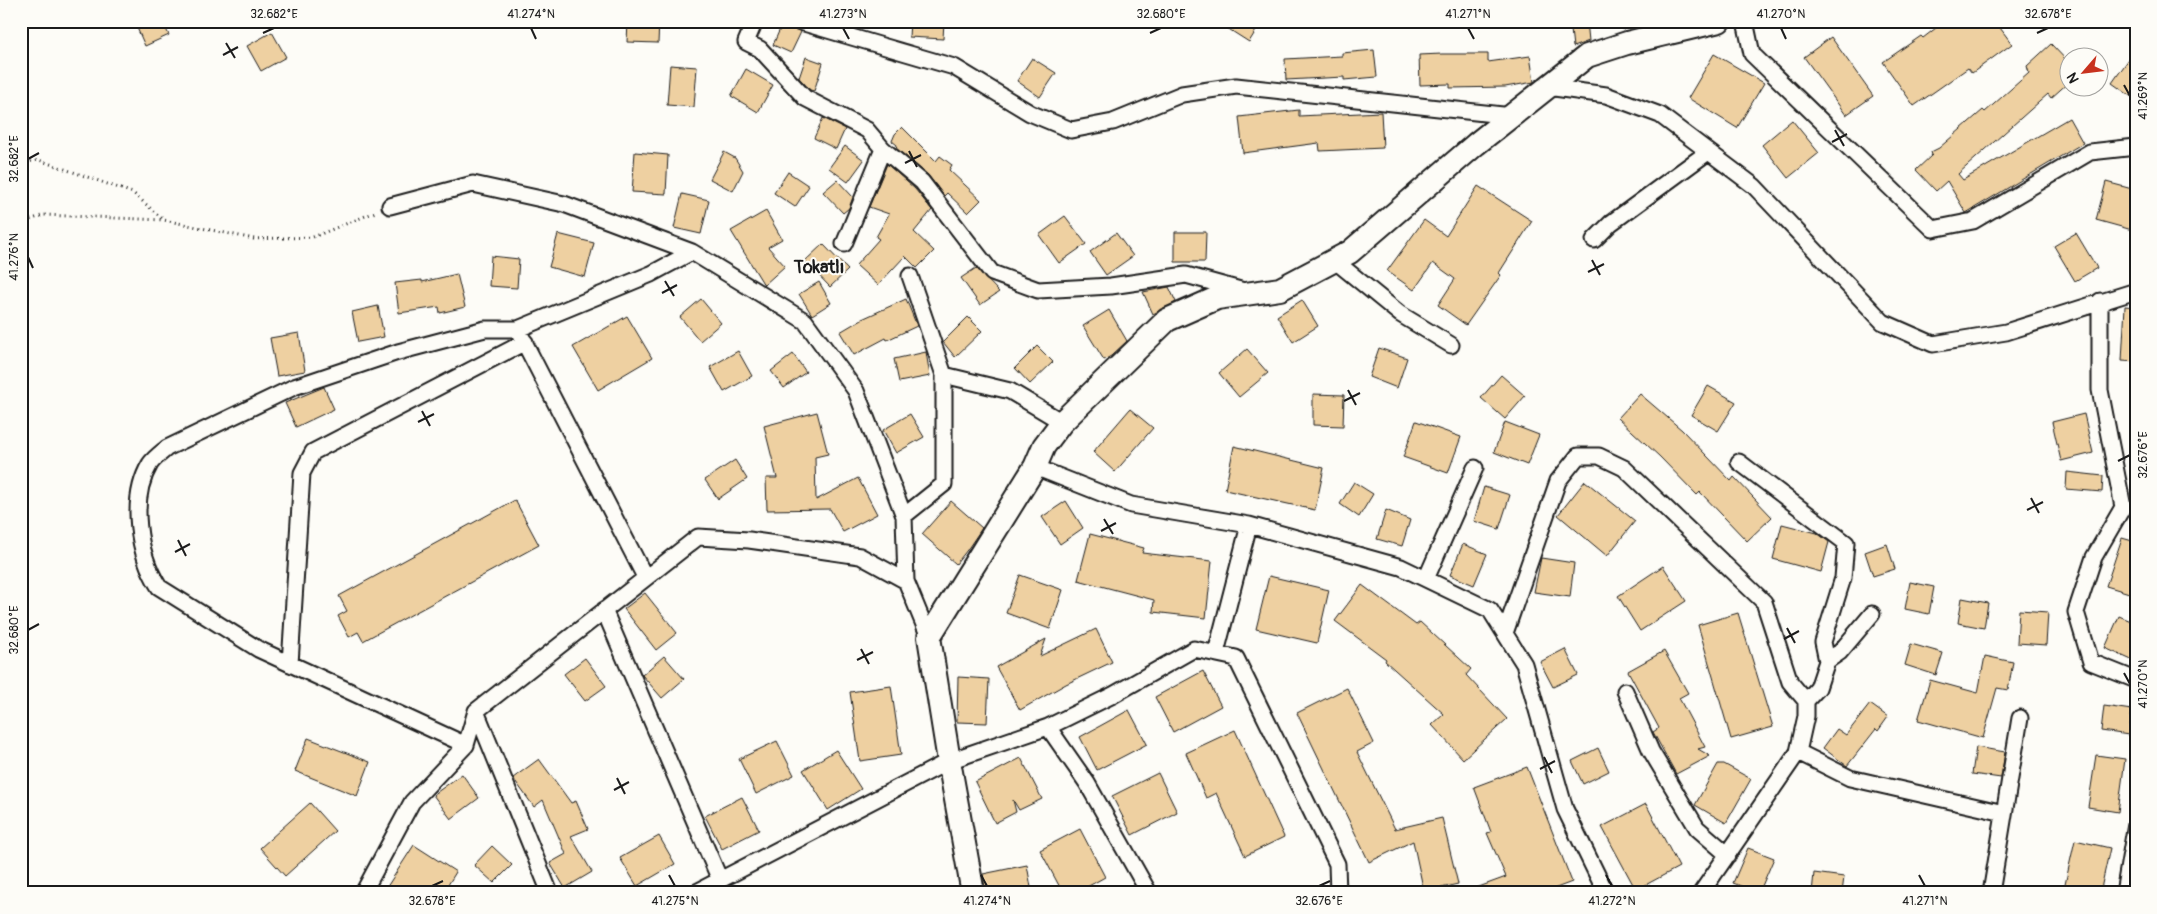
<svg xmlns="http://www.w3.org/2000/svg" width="2157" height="914" font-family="Pangolin,sans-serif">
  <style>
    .building { fill: #eed0a1; stroke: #1c1c1c }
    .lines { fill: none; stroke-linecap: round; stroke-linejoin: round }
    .street-casing { stroke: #1c1c1c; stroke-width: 19 }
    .secondary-casing { stroke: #1c1c1c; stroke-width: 26 }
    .path { stroke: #1c1c1c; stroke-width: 3; stroke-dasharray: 1 4; stroke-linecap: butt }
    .street { stroke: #fdfcf7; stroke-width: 15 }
    .secondary { stroke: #fdfcf7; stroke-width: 22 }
    .ticks { fill: none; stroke: #1c1c1c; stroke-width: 2 }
    .labels { text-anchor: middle; stroke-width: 4; stroke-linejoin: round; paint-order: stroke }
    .quarter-label { font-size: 18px; font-weight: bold; fill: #1c1c1c; stroke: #fdfcf7 }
    .neatline { fill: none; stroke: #1c1c1c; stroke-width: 2 }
    .ticks-label { font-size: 12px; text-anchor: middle; fill: #1c1c1c }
  </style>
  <rect width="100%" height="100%" fill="#fdfcf7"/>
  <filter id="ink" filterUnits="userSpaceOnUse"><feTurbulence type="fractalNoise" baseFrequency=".02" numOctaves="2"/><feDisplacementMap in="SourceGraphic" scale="10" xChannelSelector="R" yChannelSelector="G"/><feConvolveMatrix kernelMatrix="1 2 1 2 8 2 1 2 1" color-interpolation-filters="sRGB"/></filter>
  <g filter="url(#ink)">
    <!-- building -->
    <path class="building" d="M134,21h28l7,14 -24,11z
      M628,21h31l-1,22 -31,-1z
      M910,21h34l-1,18 -34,-2z
      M1216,21h46l-13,21z
      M1570,21h17l2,20 -16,6z
      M1945,21h50l17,23 -40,29 -4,-5 -54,38 -31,-44 38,-26 2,2z
      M783,22l18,10 -10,21 -18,-8z
      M272,32l14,25 -25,14 -14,-25z
      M1831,37l42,59 -27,19 -42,-58z
      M2051,44l19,20v17l-19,17 -3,-4 -90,80 5,6 106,-62 14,25 -117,70 -19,-32 -11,10 -20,-21 16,-15 -1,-3 8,-4 44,-38 2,2 44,-39 -2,-7z
      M2136,49v51l-24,-17z
      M1374,50l3,27 -33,3v-3l-58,3 -1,-21 57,-3v-3z
      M1442,54h46v8l42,-6 4,26 -29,5 -55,1v-4l-30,1 -1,-30z
      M1714,54l50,29 -27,45 -49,-30z
      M806,57l17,6 -9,28 -4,-1 -11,-12z
      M1032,58l24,15 -16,24 -23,-16z
      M670,65l27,2 -3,40 -27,-2z
      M746,69l27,16 -15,27 -27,-16z
      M1299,110v6l82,-4 2,36 -63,3 -1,-8 -76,10 -4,-36z
      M823,118l22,11 -9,20 -22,-11z
      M1792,120l27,33 -31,25 -26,-33z
      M902,127l34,34 4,-5 12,9 -3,5 32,30 -13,13 -21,-20 -3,3 -16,-21 -32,-27 1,-3 -5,-4 3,-7z
      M845,146l19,14 -16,22 -19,-14z
      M635,152l33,3 -2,39 -34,-2z
      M724,152l11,6 8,13 -10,20 -23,-12z
      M887,164l28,25 17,21 -18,22 20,19 -17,17 -12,-12 -27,29 -22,-20 23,-26 -3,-2 13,-23 -20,-7z
      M788,172l21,14 -14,21 -21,-14z
      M837,180l16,17 -4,11 -6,5 -20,-21z
      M2106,182l30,8v41l-40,-11z
      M1478,186l54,35 -33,52 2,2 -35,50 -28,-20 17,-26 -22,-16 -19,27 -27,-19 37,-51 22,16z
      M682,194l27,6 -8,34 -27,-6z
      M766,211l16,28 -14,8 17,19 -21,19 -33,-54z
      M1065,216l21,28 -27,19 -20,-28z
      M1175,232h31l-1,30h-30z
      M1116,233l17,23 -27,19 -16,-23z
      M2076,233l21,35 -22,13 -21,-35z
      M558,234l36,9 -9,34 -36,-10z
      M823,244l25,26 -18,17 -25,-26z
      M491,256l28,3 -2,29 -28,-2z
      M976,268l23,24 -19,13 -19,-27z
      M457,274l8,33 -25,6 -1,-6 -40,6 -4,-30 27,-3v2z
      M819,282l12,21 -19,12 -13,-21z
      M1169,287l7,15 -23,12 -10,-22z
      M701,299l20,24 -21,18 -20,-24z
      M906,299l11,27 -30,14 -1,-2 -32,17 -14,-23 22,-13z
      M1302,300l16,26 -25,16 -16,-26z
      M378,306l6,31 -26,5 -6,-30z
      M2125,306l11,1v55l-14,-1z
      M1109,310l18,31 -16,15 -7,4 -21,-34z
      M627,316l25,42 -54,32 -25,-43z
      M968,317l14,14 -27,26 -12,-15z
      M299,333l6,38 -28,5 -7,-38z
      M1037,346l16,16 -23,22 -15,-16z
      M1379,348l28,10 -10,30 -28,-11z
      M1247,349l21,24 -29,24 -20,-24z
      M738,351l14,25 -28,16 -14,-25z
      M926,352l4,24 -31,6 -5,-23z
      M793,354l13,18 -22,16 -13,-17z
      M1501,375l24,21 -20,23 -24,-21z
      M1708,386l28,16 -18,29 -27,-16z
      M324,387l10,22 -38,18 -11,-24z
      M1313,394l31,1 -1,31 -30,-1z
      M1640,394l42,36 49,51 3,-4 38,40 -25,24 -47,-49 -3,3 -37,-38 -42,-39z
      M1130,409l23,19 -38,44 -22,-20z
      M817,412l11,42 -13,3 1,43 42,-22 19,36 -34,18 -13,-23 -63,1 -1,-32h11l-13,-52z
      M910,414l14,23 -28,16 -13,-23z
      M2084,414l9,39 -32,8 -9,-39z
      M1416,421l45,16 -13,36 -45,-16z
      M1505,422l34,13 -12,30 -33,-13z
      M1234,446l90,22 -9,42 -90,-20z
      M735,460l12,19 -29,20 -13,-19z
      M2067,472l36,4 -1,16 -36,-3z
      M1585,481l50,40 -28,35 -49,-41z
      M1354,482l19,12 -14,23 -19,-13z
      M1484,487l26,8 -11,34 -25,-8z
      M515,500l24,45 -176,96 -5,-9 -9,5 -11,-21 9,-5 -8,-15z
      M951,501l31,27 -15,22 -11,14 -34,-30z
      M1066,501l17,27 -23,16 -18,-27z
      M1386,510l24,10 -8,26 -25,-7z
      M1782,524l35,9 12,9 -8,30 -48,-13z
      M1090,534l54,14 -2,5 70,8 -6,57 -53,-6 1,-12 -76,-20z
      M2122,538l14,4v53l-30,-9z
      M1463,544l24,10 -13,31 -24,-10z
      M1887,544l8,25 -22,7 -8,-24z
      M1541,558l33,5 -4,34 -36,-5z
      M1663,566l23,35 -46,30 -22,-35z
      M1020,575l43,15 -13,39 -44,-16z
      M1269,576l60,14 -12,53 -61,-14z
      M1910,582l24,5 -5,27 -24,-5z
      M1362,585l54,40 4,-3 51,47 -5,6 41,44 -44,40 -31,-34 12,-11 -59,-53 1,-2 -51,-38z
      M645,593l32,40 -21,17 -32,-41z
      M1962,598l26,5 -4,25 -26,-5z
      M2019,610l29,2 -2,33 -29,-2z
      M1738,613l35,114 -42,12 -33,-114z
      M2119,616l17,7v39l-31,-14z
      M1096,629l16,33 -46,22 -46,26 -24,-43 50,-28 -6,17z
      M1911,644l32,9 -7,22 -31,-10z
      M1565,649l13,26 -25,12 -13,-25z
      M1664,651l24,42 -9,5 26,49 -7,2 12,7 -34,18 -23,-42 6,-4 -31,-57z
      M664,656l20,23 -22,19 -20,-23z
      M1985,656l28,6 -5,28 -11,-2 -14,50 -65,-18 12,-40 48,13z
      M585,658l21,28 -21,15 -21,-27z
      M1203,671l18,35 -48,26 -18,-35z
      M958,677l31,2 -2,44 -30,-1z
      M891,686l10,69 -41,6 -10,-69z
      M1347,688l27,55 -17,9 38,77 47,-11 16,66 -34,8 -11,-51 -44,21 -72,-149z
      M1870,704l18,13 -10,14 -2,-2 -29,37 -24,-18 14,-19 9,6z
      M2104,706l28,4 -3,25 -28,-4z
      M1129,710l18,34 -50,26 -17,-33z
      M1235,730l49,107 -39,19 -29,-63 -10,5 -20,-45z
      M308,738l62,24 -13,34 -62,-25z
      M777,741l17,34 -38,19 -17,-35z
      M1976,747l29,5 -4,26 -29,-4z
      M1598,748l11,23 -26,13 -11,-23z
      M836,750l25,39 -33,21 -25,-40z
      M2096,755l29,4 -7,53 -30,-5z
      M1021,758l21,41 -23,11 -6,-10 3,12 -21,11 -20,-41z
      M539,759l32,44 5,-2 12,28 -17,7 21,36 -27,16 -15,-25 16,-9 -23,-54 -9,7 -21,-29z
      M1718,764h6l27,15 -25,44 -31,-18z
      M1527,767l45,115 -29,11h-75v-2l38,-14 -19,-44 4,-1 -17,-45z
      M1158,773l19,39 -45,23 -20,-39z
      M462,774l17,24 -28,21 -18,-24z
      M742,797l17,33 -37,19 -17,-33z
      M310,803l25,28 -50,45 -25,-28z
      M1646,804l33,63 -43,23 -34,-63z
      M1080,829l25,48 -29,16h-13l-23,-43z
      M659,836l16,28 -38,22 -17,-28z
      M2075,840l35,8 -10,45h-19l-17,-4z
      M414,845l42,27 -13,21h-60z
      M492,846l20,19 -18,18 -20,-18z
      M1748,848l26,10 -15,35 -26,-10z
      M1027,865l5,28h-46l-3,-19z
      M1814,873l30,4 -2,16h-30z"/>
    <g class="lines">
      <defs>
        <path id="street" d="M755,21l-9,21 14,7 45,49 62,32 16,19 39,33 70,91 46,17 73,-4 75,-11 58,16
          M797,21l157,46 76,46 41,17 42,-8 69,-28 54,-8 276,30
          M1745,21l7,33 181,175 40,-8 117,-69 46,-5
          M1547,87l59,8 54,20 94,71 129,136 50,22 73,-12 130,-41
          M390,206l83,-22 91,20 128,48
          M1594,240l17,-17 97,-71
          M844,244l39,-95
          M1334,260l66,54 51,31
          M2100,301v89l23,117 -29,50 -18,55 15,50 45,18
          M520,334l125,243
          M944,375l66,16 52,31
          M1739,462l107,81 -3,35 -20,64 4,19 -9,27 -12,13
          M1035,467l96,38 118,20 152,42 89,43 34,54 41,145 41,84
          M904,516l40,-32v-109l-34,-99
          M1426,579l49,-111
          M604,610l116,270
          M1505,633l53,-152 20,-25h21l25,12 140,134 26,80 16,19v15l-8,36 -97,141
          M1216,653l33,-128
          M1827,661l13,-9 32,-38
          M290,664l12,-191 11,-21 212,-110
          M1625,691l26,60 46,77 31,27
          M476,711l74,182
          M1048,727l65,-32 81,-46 42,9 101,206 1,29
          M466,745l-208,-96 -99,-62c-21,-33 -30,-88 -9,-123 4,-6 11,-11 17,-16l127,-61 104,-35 87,-23h33l133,-55 41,-22 113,69 51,70 48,125 2,65 23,56
          M1798,752l52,26 154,35
          M363,893l49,-91 54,-57 10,-34 222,-174 51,3 111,16 46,25
          M695,893l254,-132 99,-34 39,56 62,110
          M1991,893l29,-175
          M2124,893l12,-70"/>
        <path id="secondary" d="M973,893l-24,-132 -20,-124 106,-170 9,-21 18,-24 105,-102 50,-22 63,-9 70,-37 126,-108 111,-88 40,-13 92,-22"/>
      </defs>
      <!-- street casing -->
      <use href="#street" class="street-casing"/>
      <!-- secondary casing -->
      <use href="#secondary" class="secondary-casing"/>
      <!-- path -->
      <path class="path" d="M21,163l18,-3 94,33 31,27 90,19 59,-2 65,-26
        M21,223l23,-8 120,5"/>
      <!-- street -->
      <use href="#street" class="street"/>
      <!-- secondary -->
      <use href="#secondary" class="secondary"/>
    </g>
  </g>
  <!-- ticks -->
  <path class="ticks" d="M531,28l5,11M843,28l6,11M1468,28l6,11M1781,28l5,11M263,33l11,-5M1150,33l11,-5M2037,33l11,-5M226,43l9,15M223,55l15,-8M2124,85l6,11M1835,130l9,16M1832,142l15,-8M909,151l8,16M28,159l11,-6M905,163l16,-8M28,257l5,11M1592,260l8,15M1588,272l16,-8M665,281l9,15M662,293l15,-8M1348,390l8,15M1344,401l16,-8M422,411l8,15M418,422l16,-8M2118,461l12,-6M2031,498l8,15M2027,510l16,-8M1104,519l9,15M1101,531l15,-8M178,540l8,16M175,552l15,-8M1787,628l8,15M28,630l11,-6M1784,639l15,-8M861,649l8,15M857,660l16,-8M2124,673l6,11M1544,757l8,16M1540,769l15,-8M617,778l8,16M614,790l15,-8M669,875l6,11M981,875l6,11M1606,875l6,11M1919,875l6,11M432,886l11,-5M1319,886l11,-5"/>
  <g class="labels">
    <!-- quarter labels -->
    <g class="quarter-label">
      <text x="819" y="273">Tokatlı</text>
    </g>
  </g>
  <!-- margin -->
  <rect width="2157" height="914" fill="none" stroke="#fdfcf7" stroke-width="55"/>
  <!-- north arrow -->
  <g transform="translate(2084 72) rotate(242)"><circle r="24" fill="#fdfcf7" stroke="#a3a29f"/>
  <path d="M0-4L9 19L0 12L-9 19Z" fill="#c8321e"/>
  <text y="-8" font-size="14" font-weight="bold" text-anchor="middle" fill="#1c1c1c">N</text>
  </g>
  <rect x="28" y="28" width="2102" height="858" class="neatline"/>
  <g class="ticks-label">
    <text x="274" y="18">32.682°E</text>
    <text x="531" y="18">41.274°N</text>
    <text x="843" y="18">41.273°N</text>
    <text x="1161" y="18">32.680°E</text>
    <text x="1468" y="18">41.271°N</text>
    <text x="1781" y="18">41.270°N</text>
    <text x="2048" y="18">32.678°E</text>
    <text transform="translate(2143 96) rotate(-90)" y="4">41.269°N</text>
    <text transform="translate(14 159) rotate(-90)" y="4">32.682°E</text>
    <text transform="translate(14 257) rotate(-90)" y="4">41.276°N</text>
    <text transform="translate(2143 455) rotate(-90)" y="4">32.676°E</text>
    <text transform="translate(14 630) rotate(-90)" y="4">32.680°E</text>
    <text transform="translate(2143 684) rotate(-90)" y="4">41.270°N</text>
    <text x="432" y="905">32.678°E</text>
    <text x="675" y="905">41.275°N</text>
    <text x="987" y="905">41.274°N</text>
    <text x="1319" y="905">32.676°E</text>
    <text x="1612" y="905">41.272°N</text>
    <text x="1925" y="905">41.271°N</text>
  </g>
</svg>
